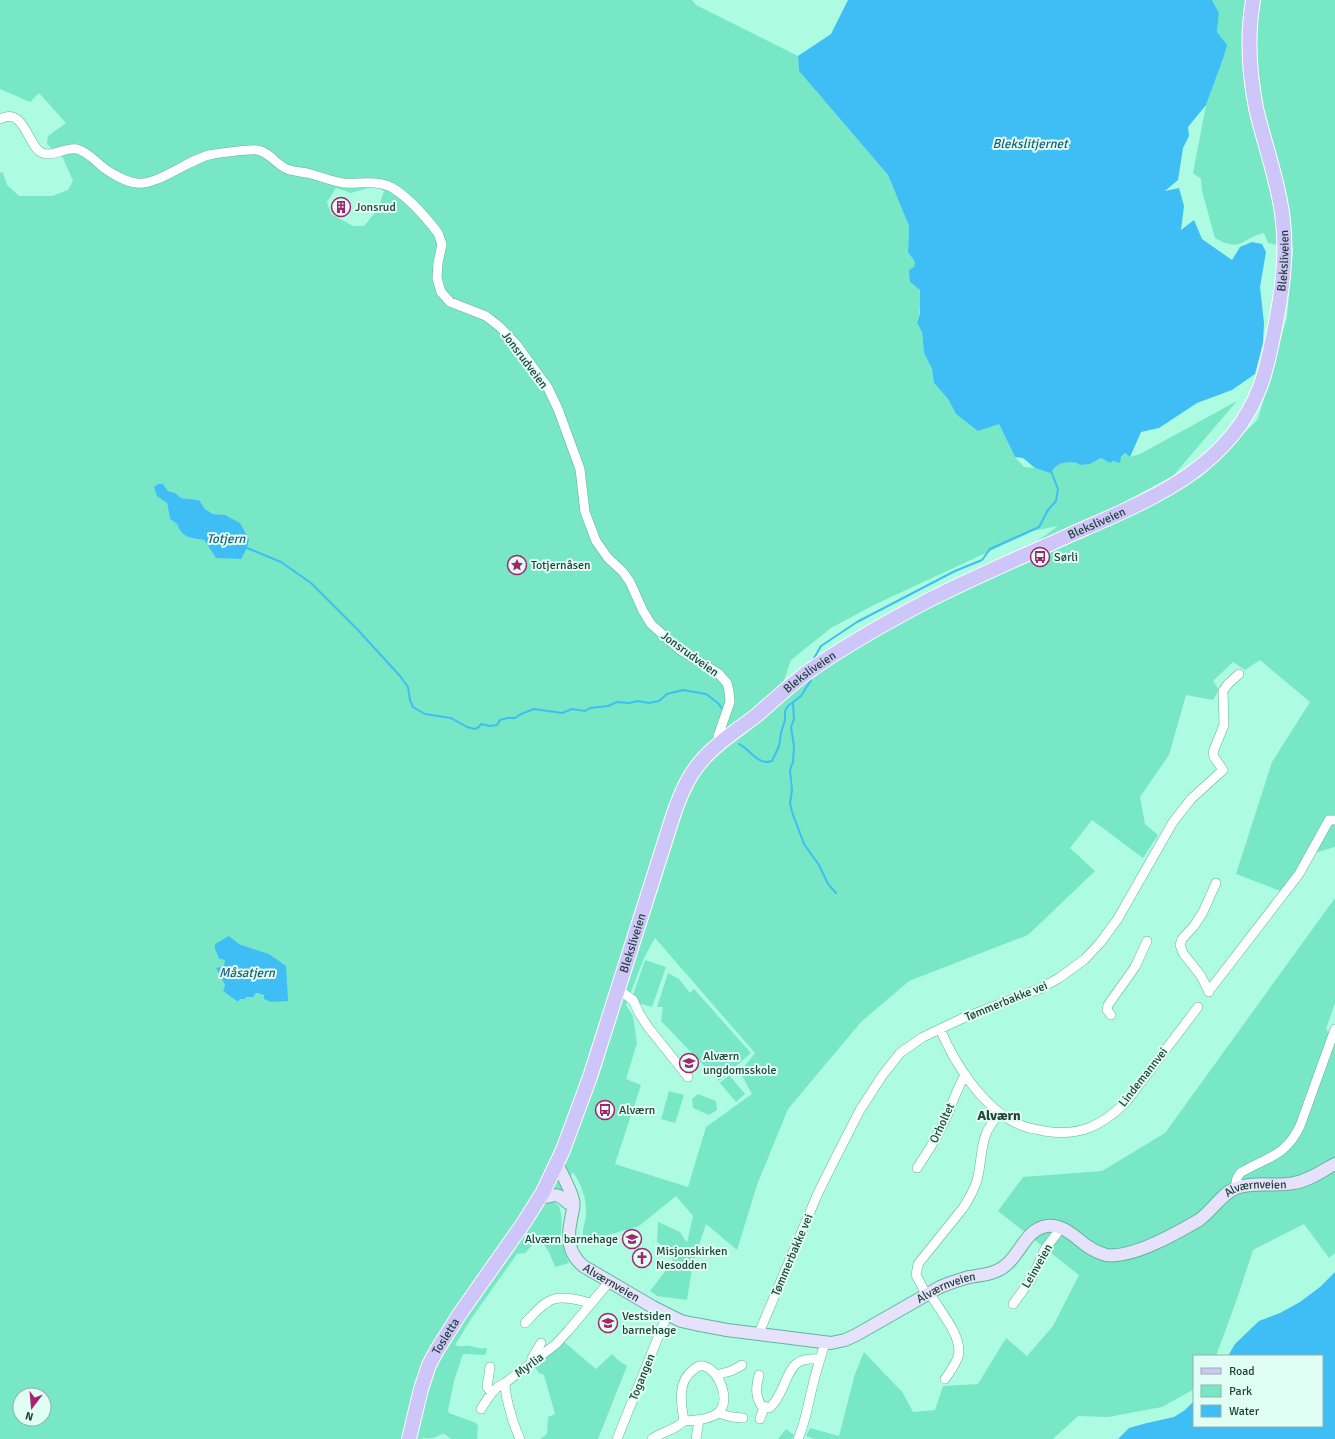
<svg xmlns="http://www.w3.org/2000/svg" width="1335" height="1439" font-family="Signika,sans-serif">
  <style>
    .green { fill: #78e7c5; fill-rule: evenodd }
    .water { fill: #3ebef5 }
    .lines { fill: none; stroke-linecap: round; stroke-linejoin: round }
    .stream { stroke: #3ebef5; stroke-width: 2 }
    .street-casing { stroke: #65b39a; stroke-width: 10 }
    .secondary-casing { stroke: #65b39a; stroke-width: 14 }
    .primary-casing { stroke: #fff; stroke-width: 16 }
    .street { stroke: #fff; stroke-width: 9 }
    .secondary { stroke: #e7e2fc; stroke-width: 12 }
    .primary { stroke: #cec5f9; stroke-width: 14 }
    .labels { text-anchor: middle; stroke-width: 4; stroke-linejoin: round; paint-order: stroke }
    .poi-label { font-size: 12px; fill: #224338; stroke: #e0fef3; text-anchor: start }
    .street-label { font-size: 12px; fill: #224338; stroke: #e0fef3 }
    .water-label { font-size: 13px; font-style: italic; fill: #1e5f7c; stroke: #e0fef3 }
    .quarter-label { font-size: 14px; font-weight: bold; fill: #224338; stroke: #e0fef3 }
  </style>
  <rect width="100%" height="100%" fill="#adfce2"/>
  <!-- green -->
  <path class="green" d="M0,0h692l4,5 102,51 1,15 89,104 21,51 -1,26 7,10c-2,10 4,19 5,29 1,11 0,22 -3,32l5,9 2,21 8,16 2,14 14,16 8,15 43,10 16,33 9,10 11,1 15,5c2,-2 5,-6 8,-8 5,-3 17,-4 22,0l10,-1 11,-6 9,5 3,-2 4,1 8,-9 5,4 10,-3 97,-53 -64,75 -70,37 5,14 93,-50 57,-58 29,-102 6,-69 -25,-5 -4,-10c-24,6 -22,20 -49,5l-13,-47 -1,-12 -8,-6 13,-68 17,-46 -6,-27 2,-19 -7,-13h123v847l-21,6 -31,39 -47,-18 36,-112 38,-60 -50,-42 -15,10 -12,-8 -20,19 6,9 -6,10 -27,-5 -17,60 -29,42 5,27 13,11 -15,23 -51,-38 -22,28 25,23 -67,64 -119,46 -48,41 -73,87 -31,76 -20,65 -31,-26 -13,39 -6,37 -30,-4 -7,-5 23,-30 -4,-11 -12,-8 1,-20 22,10 7,11 6,-27 -17,-20 -37,30 -55,16c-3,-12 1,-17 2,-28 1,-15 -5,-30 -13,-42l-18,31 4,3c4,11 2,20 2,32 1,8 5,17 8,25l-14,4 -6,-15 -10,-14 -14,15 -8,1 -46,65 -16,26c5,2 6,1 10,1 8,-1 12,4 22,2l-1,5 -1,2 -22,-1 -9,27 -6,29 1,3 27,10 2,3 -1,13h-26c-10,-9 -8,-4 -18,-1 -3,1 -7,0 -10,0l-1,1h-422v-1267l3,1 4,12 12,11h33l16,-6 5,-9 -10,-23 -16,-14 1,-8 18,-13 -27,-30 -9,9 -30,-13zM375,186l9,5 -6,18 -14,17h-11l-22,-12 -4,-12 9,-14 15,5zM163,484l5,7 7,2 6,5 18,2c8,13 11,14 26,15l-9,43 -12,-18c-13,-1 -22,-3 -27,-16l-7,-5zM1058,526l-29,21 -118,55 -42,23 -86,58 8,-23 40,-32 45,-24 157,-73zM655,938l100,115 -15,19 12,22 -46,33 -18,60 -73,-23 26,-79 -15,-6 11,-36 -4,-27 -7,-11 18,-47zM215,944h24l30,10 -5,41c-7,-2 -15,-2 -19,4h-5l-2,3 -15,-11 2,-6 -9,-17 9,-2v-6l-6,-1 -4,-10zM20,1395h24v24h-24z
    M1335,898v105l-9,26 9,9v215l-6,5 -25,-34 -51,26 -15,46 -22,60h-22v32l-3,3 -29,16 -54,10 -30,-1 -25,23h-239l-8,-3 4,-8 29,8 16,-62 9,-22 39,41 10,19 22,-2 8,-24 35,-2 28,-46 21,18 26,-30 26,-51 -81,-64 25,-34 79,-6 63,-38z
    M645,960l21,7 -14,40 -21,-6z
    M668,973l11,6 11,14 4,-4 57,64 -32,28 -58,-60 2,-14h-6z
    M729,1075l16,19 -9,8 -16,-19z
    M669,1091l15,4 -9,28 -14,-4z
    M698,1094l18,7 1,9 -8,5 -16,-7 -1,-9z
    M563,1341l33,28 16,-15 6,6 9,6 -29,73h-58l7,-5 1,-17 7,-3 -11,-39 -5,-2 -6,-8z
    M786,1429l8,6 -2,4h-14z"/>
  <!-- water -->
  <path class="water" d="M848,0h364l7,13 -2,19 10,13 -4,14 -17,46 -18,22 1,9 -6,12 -5,32 -13,11 14,-3 5,18 -3,24 13,-10 8,19 30,21 8,-13 12,-5 10,2 4,8 -6,35 4,36 -1,20 -8,31 -23,16 -35,13 -38,25 -18,4 -11,25 -5,-4 -4,4 -1,6 -7,-2 -3,2 -9,-5 -11,6 -10,1c-5,-4 -17,-3 -22,0 -3,2 -6,6 -8,8l-15,-5 -12,-10 -8,-1 -16,-33 -21,7 -22,-17 -8,-15 -14,-16 -2,-14 -8,-16 -2,-21 -5,-9 3,-10v-23l-10,-8 -1,-12 5,-3 1,-5 -7,-10 1,-26 -21,-51 -89,-104 -1,-15 33,-22z
    M158,484h5l5,7 7,2 6,5 18,2 6,9 8,5 12,1 15,8 9,16 -2,9 -6,11 -25,-1 -12,-18c-13,-2 -22,-2 -27,-16l-7,-5 -3,-16 -10,-7 -3,-9z
    M229,936l10,8 30,10 17,12 2,35 -17,1 -7,-3v-4l-8,-2 -3,4h-7l-1,2h-5l-2,3 -15,-11 2,-6 -9,-17 8,-2 1,-6 -6,-1 -4,-10v-5z
    M1335,1272v167h-217l11,-11 18,-5 27,-6 11,-7 9,-9v25h128v-70h-94l7,-12 24,-23 21,-8 20,-11 20,-15z"/>
  <g class="lines">
    <!-- stream -->
    <path class="stream" d="M247,548l34,14 30,21 46,46 43,47 8,11 2,13 3,7 12,7 26,4 16,9 8,2 4,-2 2,-3 9,2 7,-1 3,-5 7,-2h8l6,-4 13,-5 28,4 10,-4 13,2 5,-3 18,-2 9,-4 12,1 9,-2 11,2 10,-2 8,-7 16,-4 23,4 12,9 5,7
      M814,658l7,-12 36,-24 98,-51 27,-11 8,-11 49,-22 9,-17 8,-9 2,-12 -7,-18
      M793,702l1,17 -3,8 3,19 -1,16 -3,8 2,20 -2,13 2,9 12,32 15,21 9,19 8,9
      M739,744c11,5 19,22 33,17l7,-15 2,-13 4,-13v-9l3,-5 13,-10 10,-16"/>
    <defs>
      <path id="street" d="M0,119c23,-12 27,22 39,32 12,9 25,-5 38,-2 11,3 18,12 27,19 8,6 22,14 33,15 19,3 51,-23 72,-28 9,-2 41,-6 48,-5 14,2 20,17 33,20 7,2 14,2 21,4 11,3 21,7 32,9 16,1 33,-3 48,4 19,11 34,29 47,46l4,11 -4,19 -1,15 4,14 9,10 36,14 14,11 16,17 32,44 10,21 22,60 5,43 11,29 12,17 15,14 7,10 13,29 8,13 29,26 38,23 9,10 2,8 1,11 -12,34 1,7
        M1212,987l87,-113 30,-54h6
        M619,990l14,10 6,13 9,14 40,50
        M1209,992l-8,-16 -18,-23 -3,-8 2,-6 12,-13 9,-14 13,-29
        M1111,1015l-4,-5 1,-5 27,-38 12,-26
        M940,1029c15,35 42,78 78,95 8,4 17,5 26,7 35,6 58,-5 82,-29l72,-95
        M917,1168c10,-15 20,-30 27,-46 8,-16 12,-32 21,-47
        M1235,1188l2,-10 3,-5c27,-16 45,-16 60,-47l35,-97
        M929,1292c9,17 35,45 29,65 -3,8 -8,15 -13,22
        M926,1294l-10,-19 2,-11 45,-56c6,-9 11,-18 14,-28 7,-27 1,-45 23,-66
        M1013,1304l19,-26 13,-29 16,-21
        M525,1323c8,-8 18,-21 29,-24 10,-3 26,1 37,4
        M759,1333l59,-140 19,-38 23,-45 22,-34 18,-23 23,-16 17,-8 21,-10 78,-30 20,-11 26,-19 15,-16 17,-23 56,-98 18,-23 32,-29 -9,-13 -1,-5 11,-27 -1,-34 5,-7 11,-10
        M531,1364l1,-6 9,-15
        M490,1367l-3,20 4,5
        M716,1375l15,-4 11,-6
        M759,1375c-3,10 -4,21 2,30l8,3c5,-3 7,-8 10,-13 12,-22 10,-38 40,-36
        M481,1409c7,-11 12,-21 24,-26
        M718,1413l14,4 11,1
        M760,1419l4,-12
        M520,1439c-6,-13 -15,-41 -15,-56l51,-39 12,-13 41,-49
        M617,1439l50,-124
        M652,1439c10,-7 23,-9 32,-18 11,-1 26,-1 35,-9 12,-12 0,-42 -15,-46 -4,-1 -8,1 -11,4 -16,12 -12,33 -9,51
        M696,1439l3,-19
        M798,1439c8,-18 10,-36 15,-54 3,-15 8,-28 12,-42"/>
      <g id="secondary">
        <path id="s1" d="M557,1164c5,10 14,26 16,36 2,6 -1,13 -2,19 -4,19 -3,34 12,47l70,41 28,14 14,3 32,6 104,13 14,-3 11,-5 84,-48c9,-4 19,-7 29,-10 13,-2 27,-3 37,-12 15,-12 20,-36 41,-39 16,-2 28,11 40,20 6,4 12,7 19,9 26,4 71,-22 93,-35 13,-9 23,-27 37,-32 19,-7 39,-1 58,-5 14,-2 28,-12 41,-19"/>
        <path d="M540,1198c14,-2 16,-7 28,5"/>
      </g>
      <g id="primary">
        <path id="s2" d="M409,1439l12,-50 8,-24 8,-15 22,-35 64,-91 20,-32 20,-42 27,-73 84,-264c7,-20 15,-39 30,-55 15,-17 35,-29 53,-43 16,-14 31,-28 48,-41 36,-26 82,-52 122,-73 47,-24 97,-45 145,-67 75,-33 157,-64 188,-147 7,-18 10,-36 14,-55 8,-39 14,-79 8,-119 -5,-36 -18,-70 -26,-105 -7,-36 -9,-72 -3,-108"/>
      </g>
    </defs>
    <!-- street casing -->
    <use href="#street" class="street-casing"/>
    <!-- secondary casing -->
    <use href="#secondary" class="secondary-casing"/>
    <!-- primary casing -->
    <use href="#primary" class="primary-casing"/>
    <!-- street -->
    <use href="#street" class="street"/>
    <!-- secondary -->
    <use href="#secondary" class="secondary"/>
    <!-- primary -->
    <use href="#primary" class="primary"/>
  </g>
  <!-- icons -->
  <defs>
    <symbol id="building-ring" viewBox="-11 -11 22 22"><circle r="9.5" fill="#e0fef3" stroke="#a8236e" stroke-width="1.5"/><path d="M-4-6H4V6H1V3H-1V6H-4ZM-2.5-4.3h1.7v1.8h-1.7ZM.8-4.3h1.7v1.8H.8ZM-2.5-1h1.7V.8h-1.7ZM.8-1h1.7V.8H.8Z" fill="#a8236e"/></symbol>
    <symbol id="bus-ring" viewBox="-11 -11 22 22"><circle r="9.5" fill="#e0fef3" stroke="#a8236e" stroke-width="1.5"/><path d="M-5-6H5V4H4V6H2V4H-2V6H-4V4H-5ZM-3.5-4V0h7V-4ZM-3.5 1.2v1.5H-2V1.2ZM2 1.2v1.5H3.5V1.2Z" fill="#a8236e"/></symbol>
    <symbol id="sight-ring" viewBox="-11 -11 22 22"><circle r="9.5" fill="#e0fef3" stroke="#a8236e" stroke-width="1.5"/><path d="M0-6L1.8-2.2L6-1.7L2.9 1.2L3.7 5.4L0 3.3L-3.7 5.4L-2.9 1.2L-6-1.7L-1.8-2.2Z" fill="#a8236e"/></symbol>
    <symbol id="school-ring" viewBox="-11 -11 22 22"><circle r="9.5" fill="#e0fef3" stroke="#a8236e" stroke-width="1.5"/><path d="M0-5L7-2L0 1L-7-2ZM-4 1L0 2.5L4 1V4Q0 6-4 4Z" fill="#a8236e"/></symbol>
    <symbol id="church-ring" viewBox="-11 -11 22 22"><circle r="9.5" fill="#e0fef3" stroke="#a8236e" stroke-width="1.5"/><path d="M-1.2-6h2.4v3.5h3.3v2.4h-3.3V6h-2.4V-.1h-3.3v-2.4h3.3Z" fill="#a8236e"/></symbol>
  </defs>
  <g fill-rule="evenodd">
    <use href="#building-ring" x="330" y="196" width="22" height="22"/>
    <use href="#bus-ring" x="1029" y="546" width="22" height="22"/>
    <use href="#sight-ring" x="506" y="554" width="22" height="22"/>
    <use href="#school-ring" x="678" y="1052" width="22" height="22"/>
    <use href="#bus-ring" x="594" y="1099" width="22" height="22"/>
    <use href="#school-ring" x="621" y="1228" width="22" height="22"/>
    <use href="#church-ring" x="631" y="1247" width="22" height="22"/>
    <use href="#school-ring" x="597" y="1312" width="22" height="22"/>
  </g>
  <g class="labels">
    <!-- poi labels -->
    <g class="poi-label">
      <text x="355" y="211">Jonsrud</text>
      <text x="1054" y="561">Sørli</text>
      <text x="531" y="569">Totjernåsen</text>
      <text x="703" y="1060">Alværn<tspan x="703" dy="14">ungdomsskole</tspan></text>
      <text x="619" y="1114">Alværn</text>
      <text x="618" y="1243" text-anchor="end">Alværn barnehage</text>
      <text x="656" y="1255">Misjonskirken<tspan x="656" dy="14">Nesodden</tspan></text>
      <text x="622" y="1320">Vestsiden<tspan x="622" dy="14">barnehage</tspan></text>
    </g>
    <!-- street labels -->
    <g class="street-label">
      <text dy="4" stroke="none"><textPath href="#s2" startOffset="1557">Bleksliveien</textPath></text>
      <text transform="translate(525 360) rotate(53)" y="4">Jonsrudveien</text>
      <text dy="4" stroke="none"><textPath href="#s2" startOffset="1209">Bleksliveien</textPath></text>
      <text transform="translate(690 654) rotate(36)" y="4">Jonsrudveien</text>
      <text dy="4" stroke="none"><textPath href="#s2" startOffset="885">Bleksliveien</textPath></text>
      <text dy="4" stroke="none"><textPath href="#s2" startOffset="549">Bleksliveien</textPath></text>
      <text transform="translate(1006 1001) rotate(-22)" y="4">Tømmerbakke vei</text>
      <text transform="translate(1143 1077) rotate(-52)" y="4">Lindemannvei</text>
      <text transform="translate(942 1123) rotate(-65)" y="4">Orholtet</text>
      <text dy="4" stroke="none"><textPath href="#s1" startOffset="862">Alværnveien</textPath></text>
      <text transform="translate(792 1255) rotate(-67)" y="4">Tømmerbakke vei</text>
      <text transform="translate(1037 1266) rotate(-60)" y="4">Leinveien</text>
      <text dy="4" stroke="none"><textPath href="#s1" startOffset="143">Alværnveien</textPath></text>
      <text dy="4" stroke="none"><textPath href="#s1" startOffset="503">Alværnveien</textPath></text>
      <text dy="4" stroke="none"><textPath href="#s2" startOffset="110">Tosletta</textPath></text>
      <text transform="translate(529 1365) rotate(-36)" y="4">Myrlia</text>
      <text transform="translate(642 1377) rotate(-68)" y="4">Togangen</text>
    </g>
    <!-- water labels -->
    <g class="water-label">
      <text x="1030" y="148">Blekslitjernet</text>
      <text x="226" y="543">Totjern</text>
      <text x="247" y="977">Måsatjern</text>
    </g>
    <!-- quarter labels -->
    <g class="quarter-label">
      <text x="999" y="1120">Alværn</text>
    </g>
  </g>
  <!-- legend -->
  <rect x="1193" y="1355" width="130" height="72" fill="#e0fef3" stroke="#94b3a8"/>
  <rect x="1201" y="1368" width="20" height="6" fill="#cec5f9" stroke="#94b3a8"/>
  <text x="1229" y="1375" font-size="12" fill="#224338">Road</text>
  <rect x="1201" y="1385" width="20" height="12" fill="#78e7c5" stroke="#94b3a8"/>
  <text x="1229" y="1395" font-size="12" fill="#224338">Park</text>
  <rect x="1201" y="1405" width="20" height="12" fill="#3ebef5" stroke="#94b3a8"/>
  <text x="1229" y="1415" font-size="12" fill="#224338">Water</text>
  <!-- north arrow -->
  <g transform="translate(32 1407) rotate(196)"><circle r="19" fill="#e0fef3" stroke="#94b3a8"/>
  <path d="M0-3L7 15L0 10L-7 15Z" fill="#a8236e"/>
  <text y="-6" font-size="11" font-weight="bold" text-anchor="middle" fill="#224338">N</text>
  </g>
</svg>
